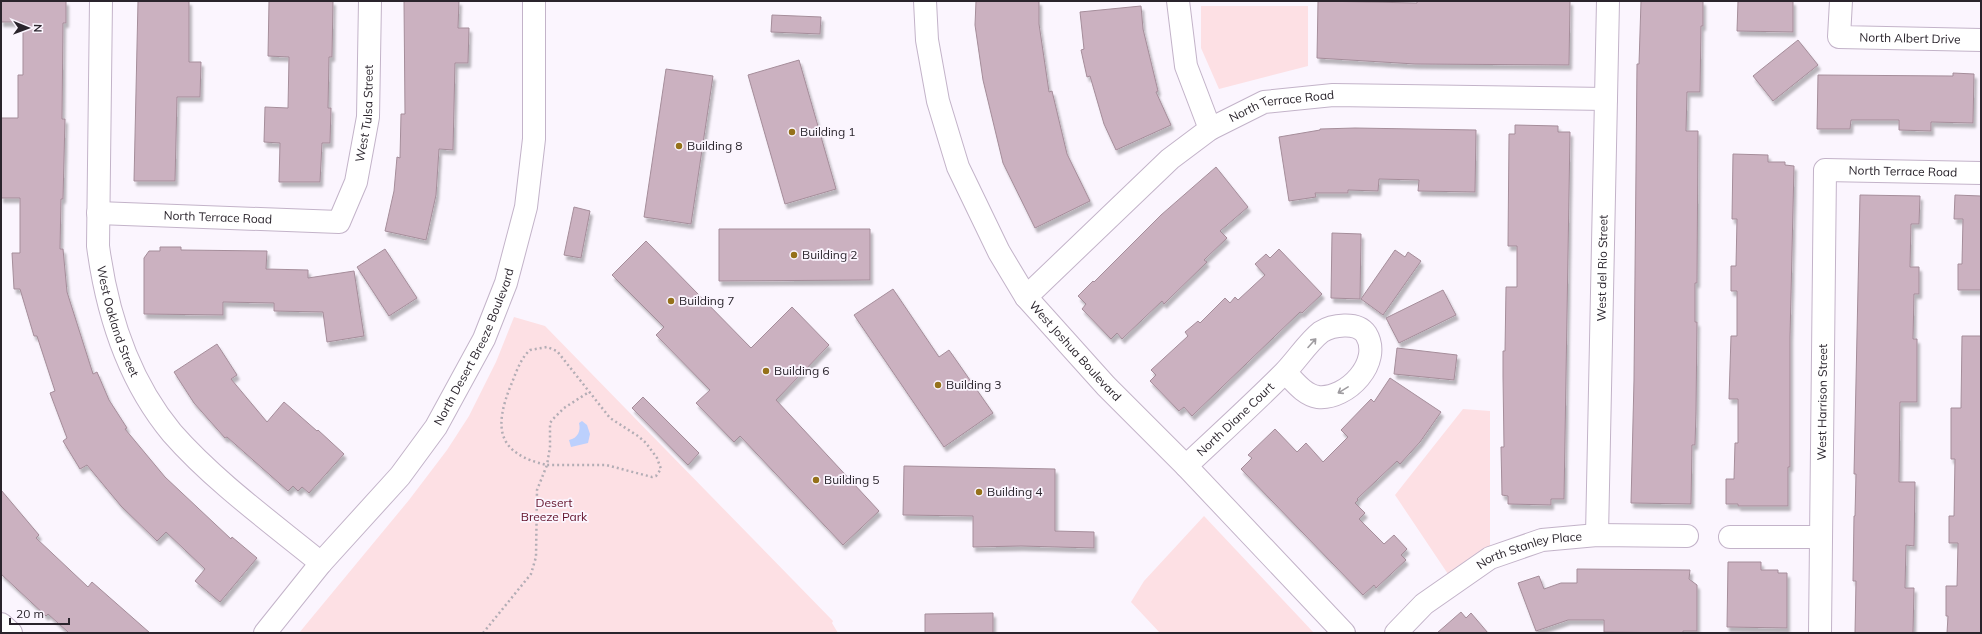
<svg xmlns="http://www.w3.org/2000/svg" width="1982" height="634" font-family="Mulish,sans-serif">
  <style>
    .green { fill: #fde0e4 }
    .water { fill: #bcd0fd }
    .building { fill: #cbb1c0; stroke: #a58d9a; filter: url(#shadow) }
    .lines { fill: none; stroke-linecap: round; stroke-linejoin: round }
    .minor-casing { stroke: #c3b3c9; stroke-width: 24 }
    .path { stroke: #b3adb5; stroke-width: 2.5; stroke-dasharray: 2 3; stroke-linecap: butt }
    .minor { stroke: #fff; stroke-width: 22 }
    .oneway { stroke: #9f9ca0 }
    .poi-dot { fill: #95711a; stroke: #fbf5fe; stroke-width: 1.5 }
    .labels { text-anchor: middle; stroke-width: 3.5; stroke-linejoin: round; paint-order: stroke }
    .street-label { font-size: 12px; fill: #2a242c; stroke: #fbf5fe }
    .poi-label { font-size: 12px; fill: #2a242c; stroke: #fbf5fe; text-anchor: start }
    .park-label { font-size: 12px; fill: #611029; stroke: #fbf5fe }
  </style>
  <defs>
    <filter id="shadow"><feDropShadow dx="2.5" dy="4.5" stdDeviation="1" flood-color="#0004"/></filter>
  </defs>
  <rect width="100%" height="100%" fill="#fbf5fe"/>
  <!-- green -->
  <path class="green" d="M1201,6h107v60l-89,23 -18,-41z
    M514,317l31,9 288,295 -1,2 6,10h-539l110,-133 38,-50 22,-34 27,-54z
    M1463,409l27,2v145l-36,27 -59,-88z
    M1204,516l95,101 15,16h-154l-29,-31 13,-21z"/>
  <!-- water -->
  <path class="water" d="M582,421l5,4 3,9 -2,9 -17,4 -2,-7c9,-2 12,-9 10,-17z"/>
  <!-- building -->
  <path class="building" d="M1,1h65v22h-3l-1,96h3l-2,80h-2l-1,50h3l4,43 26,82 4,-2 12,28 18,28 -2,1 40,48 66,62 1,-2 25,21 -37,44 -25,-21 10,-12 -39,-37 -9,9 -36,-35 -34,-41 -7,4 -17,-28 4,-3 -17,-45 5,-2 -18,-55h-3l-14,-47h-6l-2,-36h8v-55h-19v-80h17v-43h5v-53h-22z
    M138,1h51v61h12l-1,35h-23l-2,84h-41z
    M269,1h64l-1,56h-3l-1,51h3l-1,35h-8l-2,39h-41l1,-39 -16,-1 1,-35 23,1 1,-51 -21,-1z
    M404,1h55l-1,27h11l-1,35h-13l-2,87 -14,-1 -3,46 -10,45 -41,-9 9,-40 3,-34 3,1 1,-44h4z
    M976,1h63v23l10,68 3,-1 15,63 23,47 -55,27 -32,-65 -20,-83 -8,-55z
    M1318,1l99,2v-2h153l-1,64 -154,-1 -98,-6z
    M1641,1h62v25h-2l-1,66h-13l-1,39h12l-1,152h-2v39h2l-1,90 -1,33h-3l-1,59 -60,-1 3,-123 3,-316h2z
    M1738,1h55v31l-56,-1z
    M1141,6l2,23 15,62 -2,1 15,33 -55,25 -12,-26 -14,-48 -3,1 -6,-27 3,-1 -4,-37z
    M772,15l49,2 -1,17 -49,-2z
    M1798,40l20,25 -45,36 -20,-25z
    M799,60l37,129 -51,15 -37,-129z
    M666,69l47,7 -22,148 -47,-7z
    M1953,73l21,1 -1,49 -42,-1v9l-32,-1v-10h-48l-1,9h-33l1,-54 135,1z
    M1515,125l43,1v6h12l-6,367h-13v6l-43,-1v-8l-6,-1 -1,-48h3l-1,-71v-25h2l1,-64h11v-41h-9l1,-112h6z
    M1355,128l121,2 -1,62 -57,-1 1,-11 -40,-1 -1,12 -30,-1v3h-33l1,4 -27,4 -10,-64 41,-7v-1z
    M1733,154l35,1v7h17v3l9,1 -4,171v130h-2v39h-50v-2h-12v-25h8l1,-36h3v-44h-9l2,-63h6v-45h-6v-25h5l1,-47h-5z
    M1216,167l32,40 -28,24 7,7 -23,22 3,2 -43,42 -2,-3 -40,38 -5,-6 -6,6 -29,-30 4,-5 -8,-8 15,-15 1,1 67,-67z
    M1860,195l60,1 -1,28h-8l-1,43h9v27h-5l-1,45h4v63h-17l-1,80h16l-1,64 -8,-1 -1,43h9l-1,45h-58l1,-52h-3l1,-65h1l1,-42h-2z
    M1955,195l26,1v94h-23v-26h4l1,-45h-9z
    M574,207l16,4 -9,47 -17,-3z
    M719,229h151v51l-151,1z
    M1332,233l29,1 -1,65 -29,-1z
    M646,241l105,107 41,-41 37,38 -53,55 103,111 -36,34 -103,-109 -6,6 -38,-39 14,-13 -54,-55 8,-8 -52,-52z
    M160,247h21v3l86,1 -1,18 42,1v8l46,-7 10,65 -37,6 -4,-30 -49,-1v-8l-51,-1v13l-79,-1v-56l5,-7h11z
    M385,249l32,49 -28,18 -32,-49z
    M1279,249l43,45 -20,19 -2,-1 -108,104 -8,-9 -5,4 -29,-30 6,-6 -5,-5 37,-34 -3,-4 13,-11 2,2 25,-25 5,5 5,-6 3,3 27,-25 -10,-11 11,-10 4,4z
    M1395,250l10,7 3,-5 13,9 -38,54 -22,-16z
    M893,289l46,68 10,-7 44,63 -49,34 -90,-132z
    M1443,290l13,25 -57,28 -13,-25z
    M1962,336h19v297h-34l1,-17h-2v-30h11l1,-43h-9v-27h5l1,-57h-4v-51h10z
    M217,344l20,31 -6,4 36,43 17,-20 33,29 1,-1 26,24 -35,39 -7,-6 -4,4 -5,-5 -5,5 -61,-54 -2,1 -31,-35 -20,-31z
    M1397,348l60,7 -3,25 -60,-6z
    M1390,378l51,34 -21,30 -20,22 -3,-3 -40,38 1,1 -3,3 10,10 -6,6 25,25 10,-9 13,14 -6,6 5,5 -30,28 -2,-3 -11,10 -122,-126 11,-11 -4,-3 27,-26 22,23 9,-9 17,19 25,-25 -7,-7 30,-31 3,3z
    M643,397l56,56 -11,12 -56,-57z
    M904,466l151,3v62l39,1v16l-73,-2 -48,1v-31l-70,-1z
    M1,490l38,45 -3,3 52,49 4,-5 58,51h-81l-21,-19 -2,2 -45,-42z
    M1728,562h33v8h17v3h9v55l-60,-1z
    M1577,569l113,1 -1,9 8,6v46h-14v2l-79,-1v-12h-36l-32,11 -18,-48 21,-7 5,13 17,-6h16z
    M1461,612l5,6 5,-5 17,20h-51z
    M993,613v20h-68v-19z"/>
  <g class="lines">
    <defs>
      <g id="minor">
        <path id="s1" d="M101,1l-3,245c9,68 30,134 74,187 42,48 100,90 149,130"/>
        <path id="s2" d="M925,1l2,39 11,61 20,66 41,85 27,45 80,89 80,80 158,167"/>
        <path d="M1178,1l8,65 24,63"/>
        <path id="s3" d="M1841,1l-2,36 142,3"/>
        <path id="s4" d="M98,213l241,9 17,-40 12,-65 2,-116"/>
        <path id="s5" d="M1026,297l144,-138 40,-30 54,-27 69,-7 273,4"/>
        <path id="s6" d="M1186,466c33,-31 66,-61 98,-93 12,-12 24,-31 37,-41 11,-7 36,-11 45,2 17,28 -19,66 -48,63 -14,-2 -24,-16 -33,-25"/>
        <path id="s7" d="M1597,535l11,-534"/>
        <path d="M1730,537h91"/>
        <path d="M1,624l10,9"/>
        <path id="s8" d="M265,633l56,-70 79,-87 36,-49 48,-88 22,-56 20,-76 8,-68v-138"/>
        <path id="s9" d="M1396,633l28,-29 66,-46 52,-18 55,-5 90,1"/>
        <path id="s10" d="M1820,633l5,-463 156,3"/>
      </g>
    </defs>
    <!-- minor casing -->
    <use href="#minor" class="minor-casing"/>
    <!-- path -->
    <path class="path" d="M483,633l48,-59 5,-17 1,-67 10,-25c-49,-11 -54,-36 -36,-80 5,-12 9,-26 19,-35l17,-3 10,4 53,67 28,18 8,7 11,15 4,11 -5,7 -4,1 -46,-12h-59l3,-18v-24l3,-4 11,-11 25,-16"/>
    <!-- minor -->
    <use href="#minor" class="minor"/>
  </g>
  <!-- one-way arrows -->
  <defs><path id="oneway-shaft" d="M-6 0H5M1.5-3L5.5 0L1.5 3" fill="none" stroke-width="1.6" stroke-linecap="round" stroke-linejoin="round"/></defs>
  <g class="oneway">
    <use href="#oneway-shaft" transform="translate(1312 343) rotate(-48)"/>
    <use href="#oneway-shaft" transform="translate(1343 390) rotate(149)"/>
  </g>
  <!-- markers -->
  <g class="poi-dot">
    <circle cx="792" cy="132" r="4"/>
    <circle cx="679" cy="146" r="4"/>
    <circle cx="794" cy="255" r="4"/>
    <circle cx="671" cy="301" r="4"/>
    <circle cx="766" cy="371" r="4"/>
    <circle cx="938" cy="385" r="4"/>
    <circle cx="816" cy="480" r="4"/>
    <circle cx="979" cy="492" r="4"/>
  </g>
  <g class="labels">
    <!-- street labels -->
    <g class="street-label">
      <text dy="4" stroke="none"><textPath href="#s3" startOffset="107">North Albert Drive</textPath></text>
      <text dy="4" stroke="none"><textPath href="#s5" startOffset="326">North Terrace Road</textPath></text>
      <text dy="4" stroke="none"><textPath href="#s4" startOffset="354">West Tulsa Street</textPath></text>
      <text dy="4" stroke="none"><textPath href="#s10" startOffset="541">North Terrace Road</textPath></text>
      <text dy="4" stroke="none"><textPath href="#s4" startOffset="120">North Terrace Road</textPath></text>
      <text dy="4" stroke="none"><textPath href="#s7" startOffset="267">West del Rio Street</textPath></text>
      <text dy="4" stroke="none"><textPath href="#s1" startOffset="323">West Oakland Street</textPath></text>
      <text dy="4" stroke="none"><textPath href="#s8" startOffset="357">North Desert Breeze Boulevard</textPath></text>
      <text dy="4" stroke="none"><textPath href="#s2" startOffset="390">West Joshua Boulevard</textPath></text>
      <text dy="4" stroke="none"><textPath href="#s10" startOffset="231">West Harrison Street</textPath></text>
      <text dy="4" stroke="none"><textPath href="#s6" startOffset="68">North Diane Court</textPath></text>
      <text dy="4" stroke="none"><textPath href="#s9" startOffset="161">North Stanley Place</textPath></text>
    </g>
    <!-- poi labels -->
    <g class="poi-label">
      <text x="800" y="136">Building 1</text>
      <text x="687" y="150">Building 8</text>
      <text x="802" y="259">Building 2</text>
      <text x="679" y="305">Building 7</text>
      <text x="774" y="375">Building 6</text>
      <text x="946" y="389">Building 3</text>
      <text x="824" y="484">Building 5</text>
      <text x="987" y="496">Building 4</text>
    </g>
    <!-- park labels -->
    <g class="park-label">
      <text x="554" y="507">Desert<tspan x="554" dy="14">Breeze Park</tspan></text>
    </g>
  </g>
  <!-- border -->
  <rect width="1982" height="634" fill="none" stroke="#2a242c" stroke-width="4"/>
  <!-- north arrow -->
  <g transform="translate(28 28) rotate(91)" stroke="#fbf5fe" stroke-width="3" paint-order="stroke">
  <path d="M0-3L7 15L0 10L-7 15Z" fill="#2a242c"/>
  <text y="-6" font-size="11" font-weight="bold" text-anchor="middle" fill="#2a242c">N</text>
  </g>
  <!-- scale -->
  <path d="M10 618v6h59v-6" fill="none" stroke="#2a242c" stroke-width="2"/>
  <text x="16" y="618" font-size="12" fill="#2a242c" stroke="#fbf5fe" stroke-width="3" paint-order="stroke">20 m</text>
</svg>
